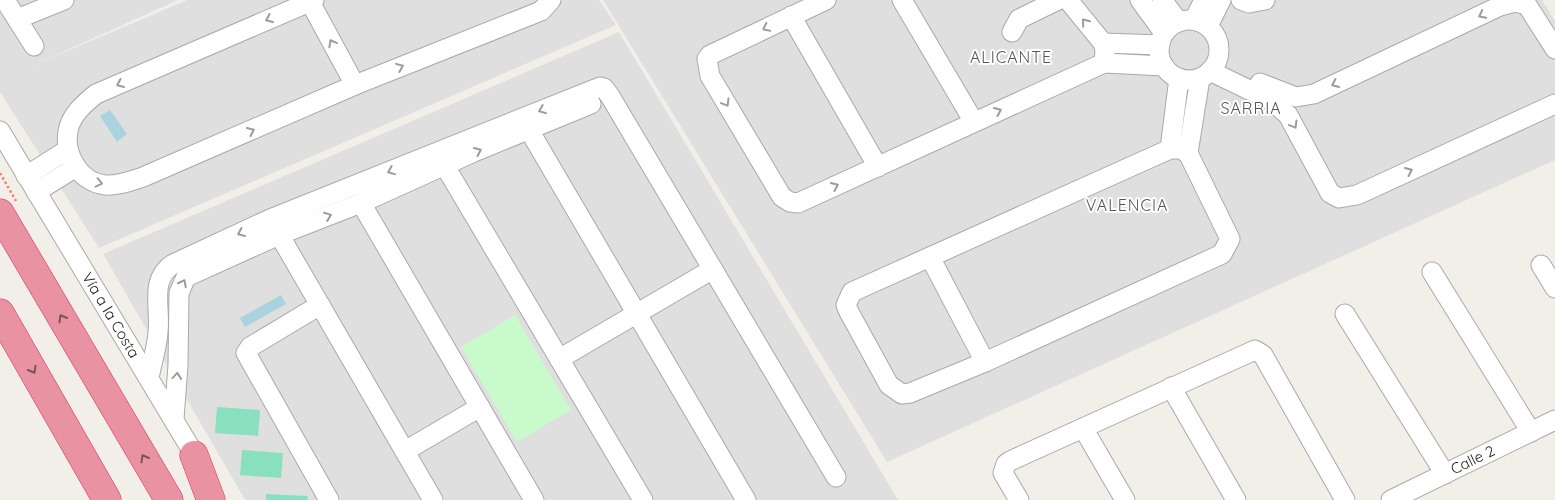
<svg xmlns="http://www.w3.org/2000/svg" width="1555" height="500" font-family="Quicksand,sans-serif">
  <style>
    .residential { fill: #e0dfdf }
    .park { fill: #c8facc }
    .pitch { fill: #88e0be }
    .water { fill: #aad3df }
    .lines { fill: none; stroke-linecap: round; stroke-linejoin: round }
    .minor-casing { stroke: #a9a9a9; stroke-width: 21 }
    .highway-casing { stroke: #dc2a67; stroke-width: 29 }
    .path { stroke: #fa8072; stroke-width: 2.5; stroke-dasharray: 2.5 2.5; stroke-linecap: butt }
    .minor { stroke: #fff; stroke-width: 19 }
    .highway { stroke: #e892a2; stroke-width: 28 }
    .oneway { stroke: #9c9c9c }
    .oneway2 { stroke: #7b545c }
    .labels { text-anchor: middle; stroke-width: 4; stroke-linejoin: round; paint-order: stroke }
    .street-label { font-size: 15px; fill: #222; stroke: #fff }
    .neighbourhood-label { font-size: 16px; letter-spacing: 1px; fill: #555; stroke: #fff }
  </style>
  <rect width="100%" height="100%" fill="#f2efe9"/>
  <!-- residential -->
  <path class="residential" d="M0,0h178l-146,66 155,-66h412l17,25 -517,223 -99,-156z
    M603,0h939l13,21v139l-668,302z
    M619,32l279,468h-653l-142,-246z"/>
  <!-- park -->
  <path class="park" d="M515,315l56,95 -54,32 -56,-95z"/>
  <!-- pitch -->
  <path class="pitch" d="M217,407l43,3 -2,26 -43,-3z
    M242,450l41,3 -2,25 -41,-3z
    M266,494l42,2 -1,4h-41z"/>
  <!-- water -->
  <path class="water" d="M110,110l17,24 -10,8 -17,-26z
    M281,295l5,9 -41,23 -5,-9z"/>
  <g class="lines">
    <defs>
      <g id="minor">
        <path d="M5,0l29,46"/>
        <path d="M314,0l-218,94c-11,9 -23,19 -27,33 -7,24 9,55 36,58 13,1 26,-4 38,-8l212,-92 186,-74 10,-11"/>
        <path d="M826,0l-116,55 -3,4 3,17 72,121 8,5 8,1 306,-140 60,3"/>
        <path d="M902,0l72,122"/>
        <path d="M1068,0l35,43 2,7 -1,13"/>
        <path d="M1140,0l24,33"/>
        <path d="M1162,0l17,22"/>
        <path d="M1241,0l8,3 16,-3"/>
        <path d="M310,2l45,83"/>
        <path d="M791,16l87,151"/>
        <path d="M17,19l47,-19"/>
        <path d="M1194,20l10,-20"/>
        <circle cx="1189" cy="50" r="30"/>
        <path d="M1208,26l13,-26"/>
        <path d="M1012,32l7,-13 39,-19"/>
        <path d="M1103,43l57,2"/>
        <path d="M1210,71l62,30 16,14 42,78 9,5 18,-3 198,-91"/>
        <path d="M1260,83l36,14 18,-3 186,-88 15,-4 12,3 28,44"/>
        <path d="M529,130l217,370"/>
        <path id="s1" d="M0,131l200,333"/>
        <path d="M1170,149l9,-71"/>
        <path d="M1188,153l-8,-4h-10l-318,143 -6,13 3,7 40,73 13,9 8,-1 75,-31 237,-108 8,-15 -42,-86 12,-75"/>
        <path d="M439,156l204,344"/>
        <path d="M26,176l41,-26"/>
        <path d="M36,192l40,-25"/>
        <path d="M361,203l173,297"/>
        <path d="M273,224l160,276"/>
        <path d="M930,257l55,105"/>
        <path d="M1541,265l14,23"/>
        <path d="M1432,272l99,160"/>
        <path d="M320,305l-70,42 -4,6 83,147"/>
        <path d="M1345,314l100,160"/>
        <path d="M559,359l154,-90"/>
        <path d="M149,378c3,-15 8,-31 9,-46 3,-25 -9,-52 15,-68l97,-45 330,-132 4,1 6,8 226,381"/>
        <path d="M1171,387l65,113"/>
        <path d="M174,419l4,-54 1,-72 7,-16 93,-42 82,-32 113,-51 117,-48"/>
        <path d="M1083,428l42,72"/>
        <path d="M405,451l75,-44"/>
        <path d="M1019,500l-16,-27 3,-9 4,-3 245,-111 8,5 82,145"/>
        <path id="s2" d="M1391,500l164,-80"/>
      </g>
      <path id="highway" d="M0,213l169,287
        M0,313l107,187
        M194,455l17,45"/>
    </defs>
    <!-- minor casing -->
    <use href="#minor" class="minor-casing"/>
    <!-- highway casing -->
    <use href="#highway" class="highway-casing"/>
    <!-- path -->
    <path class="path" d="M0,173l16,28"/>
    <!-- minor -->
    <use href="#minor" class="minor"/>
    <!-- highway -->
    <use href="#highway" class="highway"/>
  </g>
  <!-- one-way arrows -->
  <defs><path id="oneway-chevron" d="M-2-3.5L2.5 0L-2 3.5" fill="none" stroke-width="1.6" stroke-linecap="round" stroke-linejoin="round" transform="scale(1.25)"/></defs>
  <g class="oneway">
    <use href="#oneway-chevron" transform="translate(1482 15) rotate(153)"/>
    <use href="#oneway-chevron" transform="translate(269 19) rotate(157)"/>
    <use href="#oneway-chevron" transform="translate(1085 22) rotate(-129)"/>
    <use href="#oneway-chevron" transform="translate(766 28) rotate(154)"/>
    <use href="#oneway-chevron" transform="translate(332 43) rotate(-119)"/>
    <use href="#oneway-chevron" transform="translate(400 67) rotate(-22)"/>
    <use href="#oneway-chevron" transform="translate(120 84) rotate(156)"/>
    <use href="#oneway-chevron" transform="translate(1335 84) rotate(155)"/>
    <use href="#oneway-chevron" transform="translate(726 103) rotate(59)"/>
    <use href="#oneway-chevron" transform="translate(542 110) rotate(158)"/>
    <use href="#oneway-chevron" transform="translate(998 111) rotate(-24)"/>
    <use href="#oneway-chevron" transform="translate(1294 125) rotate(59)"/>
    <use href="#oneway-chevron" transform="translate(251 131) rotate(-24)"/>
    <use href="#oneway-chevron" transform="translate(478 151) rotate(-24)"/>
    <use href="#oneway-chevron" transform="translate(391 171) rotate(158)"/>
    <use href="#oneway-chevron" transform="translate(1409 171) rotate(-24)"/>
    <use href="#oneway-chevron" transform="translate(99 183) rotate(13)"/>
    <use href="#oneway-chevron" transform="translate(835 186) rotate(-24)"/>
    <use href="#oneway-chevron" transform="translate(328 216) rotate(-21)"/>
    <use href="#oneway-chevron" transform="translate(241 233) rotate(155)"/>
    <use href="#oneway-chevron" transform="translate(183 283) rotate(-63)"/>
    <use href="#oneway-chevron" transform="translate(177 376) rotate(-85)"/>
  </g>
  <g class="oneway2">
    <use href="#oneway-chevron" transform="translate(62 318) rotate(-120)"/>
    <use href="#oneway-chevron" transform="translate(33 370) rotate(60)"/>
    <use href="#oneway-chevron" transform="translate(144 458) rotate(-120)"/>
  </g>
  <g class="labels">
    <!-- street labels -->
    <g class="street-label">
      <text dy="5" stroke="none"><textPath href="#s1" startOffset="215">Vía a la Costa</textPath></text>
      <text dy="5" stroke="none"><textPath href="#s2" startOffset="91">Calle 2</textPath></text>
    </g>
    <!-- neighbourhood labels -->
    <g class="neighbourhood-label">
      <text x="1011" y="63">ALICANTE</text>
      <text x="1251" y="114">SARRIA</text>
      <text x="1127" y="211">VALENCIA</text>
    </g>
  </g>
</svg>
